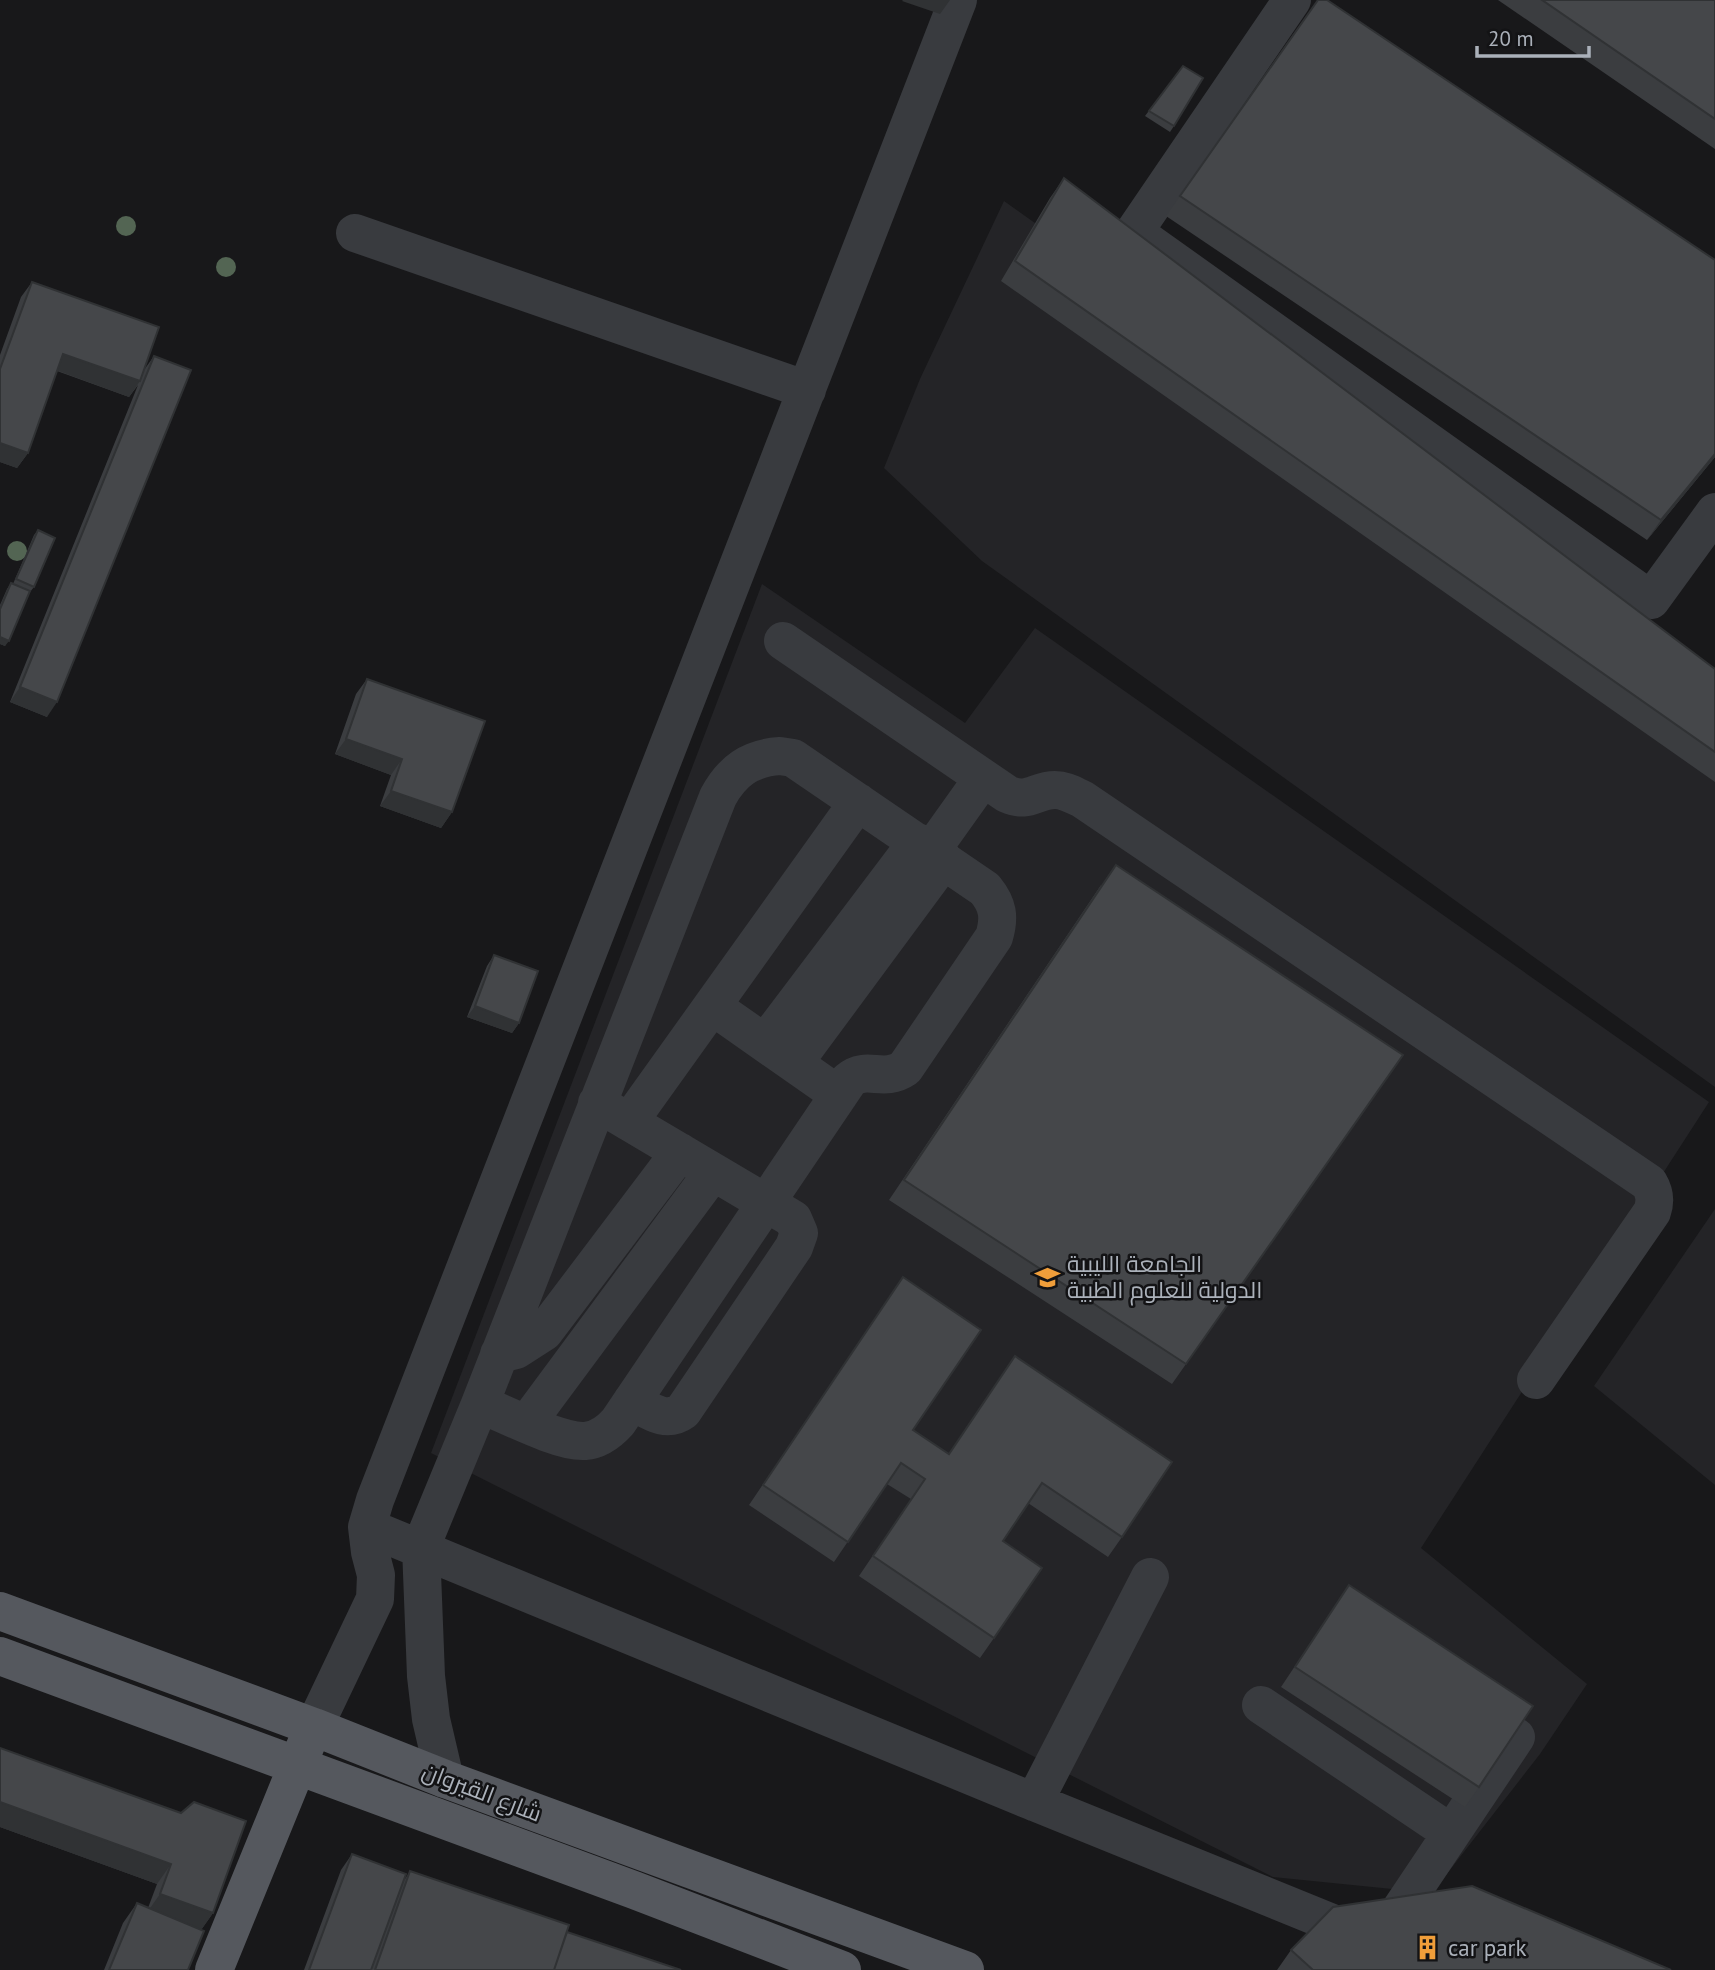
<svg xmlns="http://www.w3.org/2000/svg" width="1715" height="1970" font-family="'PT Sans',Cairo,sans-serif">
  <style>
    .built { fill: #242427 }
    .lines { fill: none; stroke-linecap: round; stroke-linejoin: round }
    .minor { stroke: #393b3f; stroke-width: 38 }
    .major { stroke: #55585e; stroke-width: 38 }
    .tree { fill: #536553 }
    .wall { fill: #3b3d40 }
    .shaded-wall { fill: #303234 }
    .building { fill: #45474a; stroke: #303234; stroke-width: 2 }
    .labels { text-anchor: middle; stroke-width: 5; stroke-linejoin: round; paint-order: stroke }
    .poi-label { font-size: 23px; fill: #abb1ba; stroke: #131315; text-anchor: start }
    .street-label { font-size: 23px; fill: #abb1ba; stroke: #131315 }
  </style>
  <rect width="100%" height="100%" fill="#18181a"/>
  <!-- built -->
  <path class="built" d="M1004,201l711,507v379l-733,-526 -98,-93 36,-89z
    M762,584l203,139 70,-95 674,474 -288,446 166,136 -47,70 -108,139 -159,-16 -842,-424z
    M1715,1209v276l-121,-99z"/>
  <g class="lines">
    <!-- minor -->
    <path class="minor" d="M1292,0l-158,232 517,368 64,-88
      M355,233l452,157
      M783,641l224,153c22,10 28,-4 48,-4 10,0 18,5 27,9l567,384c6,10 7,18 3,29l-116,168
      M780,756l13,2 192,131c13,16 15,28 9,48l-89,131c-22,15 -38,-3 -56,12l-231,342c-9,10 -19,18 -33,19 -25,2 -80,-27 -105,-37l238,-607c14,-26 32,-39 62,-41z
      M931,851l52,-73
      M712,1006l127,89
      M765,1043l152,-201
      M794,1063l150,-203
      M597,1103l196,116 6,14 -5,14 -111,164c-18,13 -34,-1 -51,-10
      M629,1122l229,-320
      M499,1354l17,-4 28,-18 136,-180
      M527,1423l186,-251
      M367,1527l667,275 414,168
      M1261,1705l190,128
      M314,1727l61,-128 1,-24 -6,-23 -3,-25 8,-27 583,-1500
      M445,1779l-14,-60 -5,-43 -5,-129 59,-143
      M1034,1802l116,-225
      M1382,1937l134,-200"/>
    <!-- major -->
    <path class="major" d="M0,1611l314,116 131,52 520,191
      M0,1656l634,234 208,80
      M214,1970l93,-228"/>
  </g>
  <!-- trees -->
  <g class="tree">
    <circle cx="126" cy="226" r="10"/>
    <circle cx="226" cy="267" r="10"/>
    <circle cx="17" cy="551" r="10"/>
  </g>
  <!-- wall -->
  <path class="wall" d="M1318,0l397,457 -68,83 -481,-324z
    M1498,0h217v149z
    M1183,66l-9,60 -4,6 -25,-16z
    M1064,178l651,491v113l-714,-501 49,-83z
    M32,282l112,88 10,-14 -107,361 -37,-15 128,-317 -9,12 -72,-26 -29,82 -11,15 -17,-6v-107l21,-58z
    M38,530l-4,57 -4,5 -25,54 -5,-2v-39l7,-16 4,-6 2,1 21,-49z
    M367,679l85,133 -11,16 -61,-22 11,-31 -56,-21 21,-60z
    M1101,885l302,170 -231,329 -283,-184z
    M494,955l25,68 -7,10 -45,-16 20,-51z
    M889,1298l24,132 36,24 66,-98 107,181 -14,20 -80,-54 -25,38 -9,97 -14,20 -121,-82 52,-77 -24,-15 -53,78 -85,-57z
    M1349,1585l130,202 -14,20 -184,-120z
    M0,1748l181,65 32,100 -12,17 -13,40h-84l19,-47 14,-20 11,5 9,-24 -157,-57z
    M352,1854l53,25 5,-8 157,61 114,38h-377l37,-100z
    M1291,1950l380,20h-394z"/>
  <!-- shaded-wall -->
  <path class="shaded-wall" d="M903,0h47l-10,14 -38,-13z
    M63,354l77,27 -11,16 -76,-28z
    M0,443l28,10 -11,15 -17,-6z
    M1715,454v3l-68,83 14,-20z
    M0,637l9,4 -4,5 -5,-2z
    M20,687l37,15 -10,15 -37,-15z
    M346,739l56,20 -11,16 -56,-21z
    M391,791l61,21 -11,16 -61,-22z
    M475,1006l44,17 -7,10 -45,-16z
    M0,1802l171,62 -14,20 -157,-57z
    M160,1894l53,19 -14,20 -53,-19z"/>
  <!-- building -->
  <path class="building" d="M1318,0h9l388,260v194l-54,66 -481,-324z
    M1542,0h173v119z
    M1183,66l20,12 -29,48 -25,-15z
    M1064,178l651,491v83l-700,-491z
    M32,282l127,45 -19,54 -77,-27 -35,99 -28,-10v-74z
    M154,356l37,14 -134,332 -37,-15z
    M38,530l17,8 -21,49 -18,-8z
    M11,583l19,8 -21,50 -9,-4v-28z
    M367,679l118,42 -33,91 -61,-21 11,-32 -56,-20z
    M1116,865l287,190 -217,309 -282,-184z
    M494,955l44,16 -19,52 -44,-17z
    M903,1277l78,53 -68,100 36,24 66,-98 157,106 -50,75 -80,-54 -39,58 39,27 -48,70 -121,-82 52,-77 -24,-16 -53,79 -85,-57z
    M1349,1585l184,121 -54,81 -184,-120z
    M0,1748l181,65 13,-11 52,19 -33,92 -53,-19 11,-30 -171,-62z
    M352,1854l54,20 -35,96h-62z
    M410,1871l159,54 -15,45h-179z
    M1472,1886l199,84h-358l-22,-20 42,-43z
    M137,1903l67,28 -16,39h-79z
    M567,1932l114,38h-127z"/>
  <!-- icons -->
  <defs>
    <symbol id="university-bare" viewBox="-9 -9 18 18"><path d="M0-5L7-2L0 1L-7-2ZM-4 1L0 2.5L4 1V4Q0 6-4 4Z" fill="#f09e3a" stroke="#131315" stroke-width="2.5" paint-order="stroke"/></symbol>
    <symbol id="building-bare" viewBox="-9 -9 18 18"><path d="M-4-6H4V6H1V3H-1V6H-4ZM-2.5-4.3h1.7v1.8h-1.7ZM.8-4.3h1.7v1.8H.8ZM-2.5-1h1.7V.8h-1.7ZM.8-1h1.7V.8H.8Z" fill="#f09e3a" stroke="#131315" stroke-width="2.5" paint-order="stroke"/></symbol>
  </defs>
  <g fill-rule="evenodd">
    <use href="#university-bare" x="1030" y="1260" width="35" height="35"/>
    <use href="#building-bare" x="1410" y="1930" width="35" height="35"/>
  </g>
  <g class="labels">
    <!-- poi labels -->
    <g class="poi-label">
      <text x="1067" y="1272">الجامعة الليبية<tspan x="1067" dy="26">الدولية للعلوم الطبية</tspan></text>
      <text x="1448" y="1956">car park</text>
    </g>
    <!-- street labels -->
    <g class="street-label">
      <text transform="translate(482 1792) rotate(21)" y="8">شارع القيروان</text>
    </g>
  </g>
  <!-- scale -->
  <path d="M1477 46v10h112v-10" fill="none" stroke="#abb1ba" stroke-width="3.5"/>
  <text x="1488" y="46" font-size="21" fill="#abb1ba" stroke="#131315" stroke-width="5" paint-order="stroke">20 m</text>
</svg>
